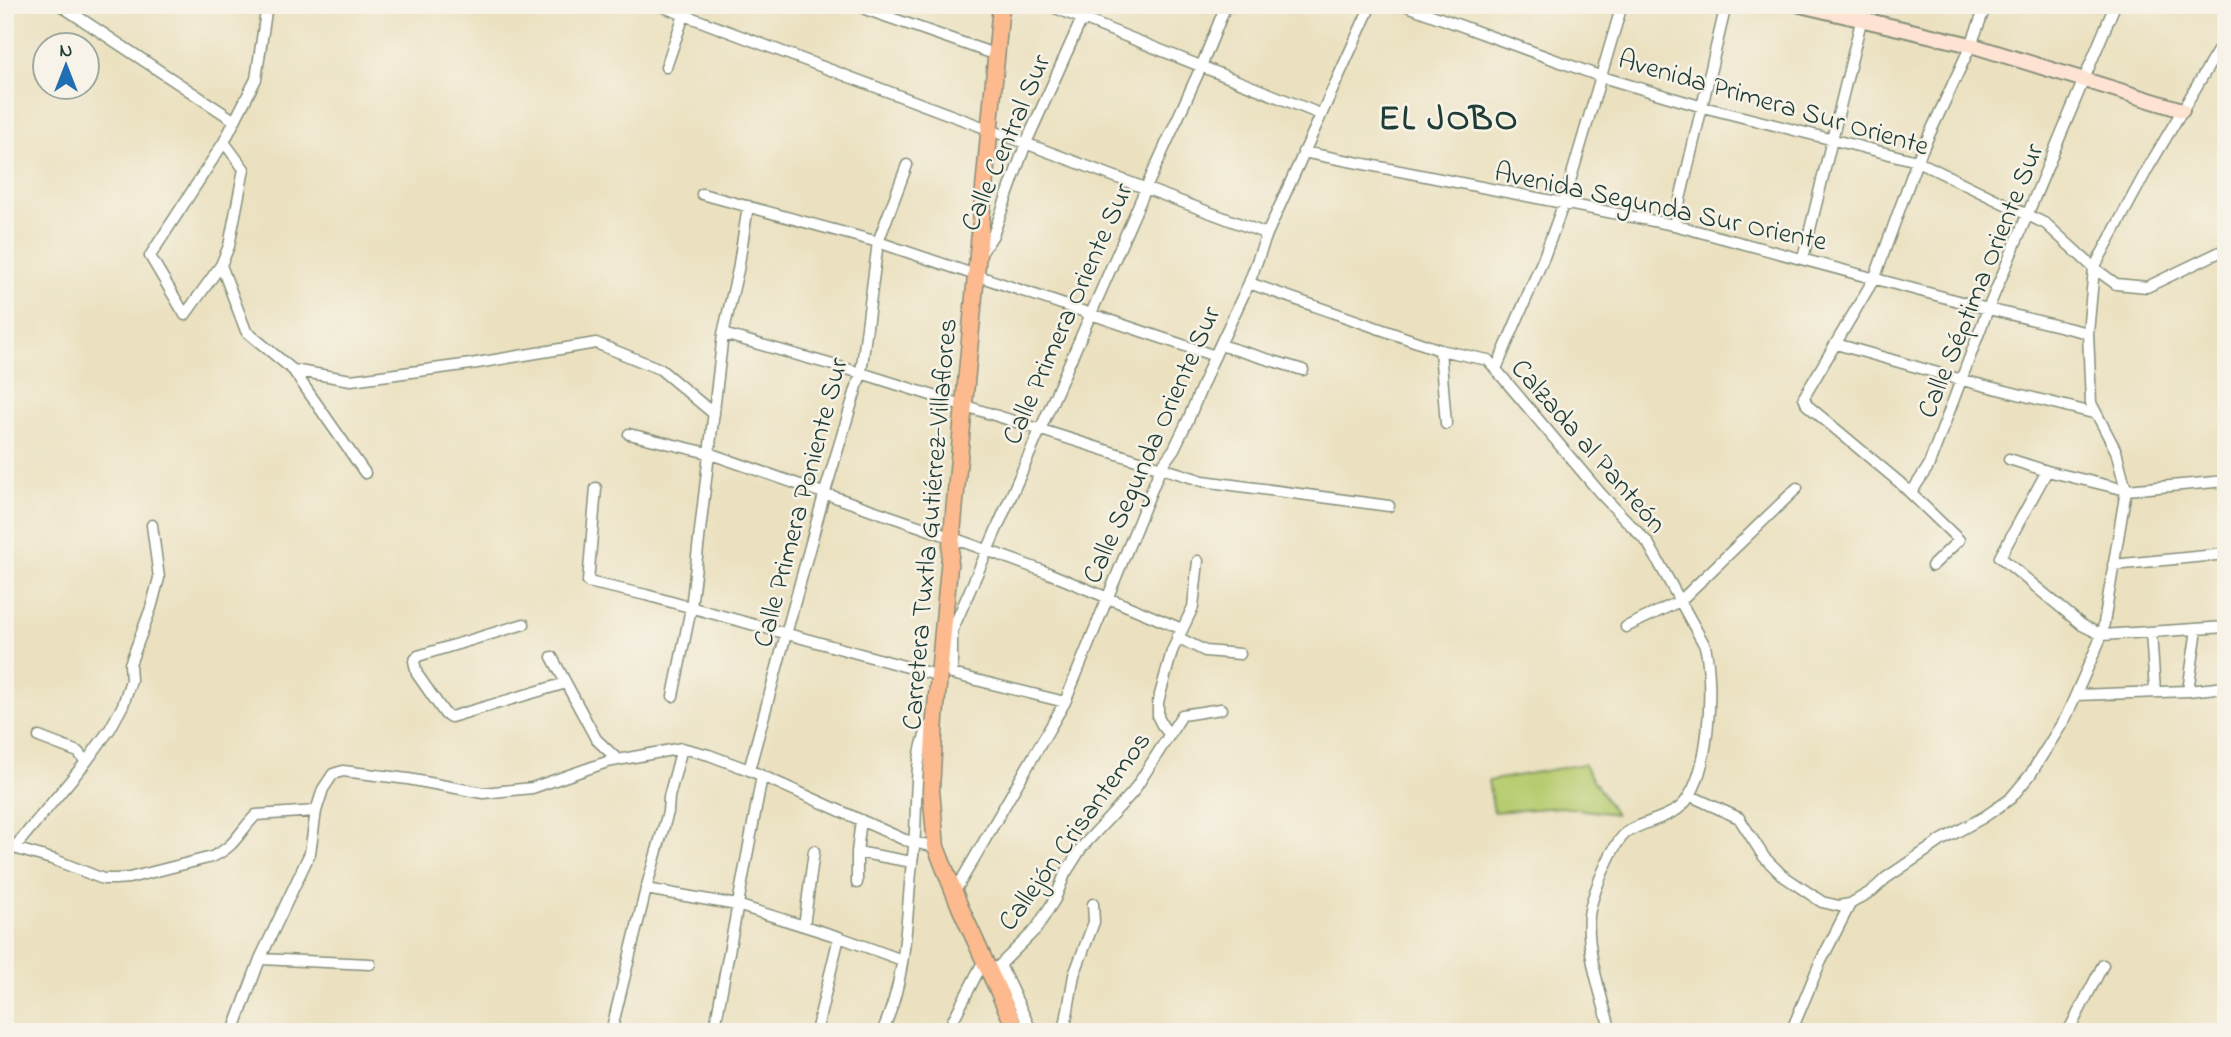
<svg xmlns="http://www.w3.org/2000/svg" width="2231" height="1037" font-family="'Indie Flower',sans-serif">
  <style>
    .green { fill: #b7cc70; stroke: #6b8452; stroke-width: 2 }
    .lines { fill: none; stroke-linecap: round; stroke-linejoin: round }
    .street-casing { stroke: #858f7a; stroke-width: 13 }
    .secondary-casing { stroke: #858f7a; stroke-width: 18 }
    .primary-casing { stroke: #858f7a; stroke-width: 19 }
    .street { stroke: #fff; stroke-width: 10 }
    .secondary { stroke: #fee3d2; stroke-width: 14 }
    .primary { stroke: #fcba8e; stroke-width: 16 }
    .labels { text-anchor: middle; stroke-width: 5; stroke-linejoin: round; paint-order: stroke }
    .street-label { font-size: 28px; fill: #1f3d34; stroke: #f7f3e8 }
    .district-label { font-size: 35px; font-weight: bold; letter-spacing: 2px; fill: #1f3d34; stroke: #f7f3e8 }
  </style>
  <rect width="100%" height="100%" fill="#f7f3e8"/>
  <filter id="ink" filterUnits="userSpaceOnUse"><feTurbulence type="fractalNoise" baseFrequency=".0143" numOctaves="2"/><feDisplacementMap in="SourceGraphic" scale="14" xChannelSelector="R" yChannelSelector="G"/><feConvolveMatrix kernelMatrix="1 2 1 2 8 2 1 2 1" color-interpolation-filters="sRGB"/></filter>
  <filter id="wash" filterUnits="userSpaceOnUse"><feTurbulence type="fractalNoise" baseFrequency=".00686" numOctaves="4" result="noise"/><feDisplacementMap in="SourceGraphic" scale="28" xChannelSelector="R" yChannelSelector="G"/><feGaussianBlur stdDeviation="1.57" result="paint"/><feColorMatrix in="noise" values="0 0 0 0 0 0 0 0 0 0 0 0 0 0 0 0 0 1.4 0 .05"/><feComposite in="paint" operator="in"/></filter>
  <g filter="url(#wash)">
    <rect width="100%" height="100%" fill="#ebe1c0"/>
    <!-- green -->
    <path class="green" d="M1583,764l32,50 -54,-7 -67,5 -6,-31z"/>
  </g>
  <g filter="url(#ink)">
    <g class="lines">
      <defs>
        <path id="street" d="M60,5l175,116
          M658,5l609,229
          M866,5l-1,4 132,46
          M1048,5l272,109
          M1404,5l198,72 101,30 214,54 129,63 48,44 22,16 31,3 79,-38
          M666,67l18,-52
          M224,142l20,27 -15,77 -8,19 -36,50 -35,-59 74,-114 32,-63 11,-74
          M1303,152l371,73 314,84 100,24
          M702,194l176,48 337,114
          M1674,225l52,-220
          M980,255l13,-20 33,-92 62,-138
          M1803,258l62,-253
          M221,265l25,66 47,39 72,103
          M1249,283l191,67 48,10 113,134 47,49 57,103c9,36 6,139 -27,163 -15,10 -34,13 -49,22 -16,8 -38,67 -40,85 -3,36 13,82 22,116
          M723,334l138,39 342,108 186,25
          M1836,344l126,36 135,34
          M1220,345l83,25
          M1440,350l6,74
          M1496,369l48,-112 19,-52 59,-200
          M293,370l58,10 120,-16 125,-21 64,26 54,45
          M629,434l79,19 245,85 93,34 136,57
          M2009,459l38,12 79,19 100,-9
          M2047,471l-47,86 82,68 20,10 124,-8
          M596,488l-8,94 58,13 294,81
          M1911,493l17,-26 60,-158 127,-304
          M2113,565l113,-11
          M1932,566l27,-26 -60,-58 -92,-77 -3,-8 71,-120 42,-116 54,-116 15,-40
          M524,624l-106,32 -4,5 3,13 28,40 6,3 115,-34
          M1626,627l54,-26 117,-113
          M952,631v43l113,28
          M2151,632l4,60
          M944,634l8,-3 194,-443 55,-121 25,-62
          M1177,637l28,14 35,3
          M552,657l44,82 22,21
          M2188,691l9,-62
          M2077,695l111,-4 38,-4
          M673,696l18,-88 32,-274 15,-64 10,-64
          M1170,735l-8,-10 -4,-8v-15l14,-51 21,-44 5,-46
          M39,737l39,15 8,10
          M749,770l75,-275 37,-122 17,-131 29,-77
          M1691,796l48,22 25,39 18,18 40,27 17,4 11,-2 22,-13 14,-13 56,-38 42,-23 26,-18 20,-24 36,-58 36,-82 24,-145 -10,-39 -25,-48 -3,-70 6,-65 54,-100 78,-131
          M5,848h9l41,12 48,19h12l14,-1 83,-21c25,-12 25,-23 44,-42l60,-4
          M14,848l72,-86 24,-33 13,-24 8,-25 -1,-16 21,-56 8,-30 -7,-53
          M857,852l55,10
          M857,883v-31l4,-32
          M646,889l91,16 102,32 63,23
          M954,893l111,-191 96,-235 13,-18 14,-29 23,-56 38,-81 18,-49 104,-229
          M804,926l10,-75
          M260,959l110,5
          M1000,965l32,67
          M990,972l10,-7 36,-36 19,-30 10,-25 17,-27 51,-55 49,-77 39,-6
          M715,1028l16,4
          M233,1032l27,-73 50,-106 6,-42 7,-22 10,-15 10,-3 65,8 75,14 49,-5 75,-26 75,-14 27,7 40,15 156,70 31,7
          M611,1032l35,-143 22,-77 1,-15 13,-49
          M714,1032l48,-256
          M816,1032l23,-95
          M882,1032c25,-53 24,-113 30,-170 8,-40 -3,-111 21,-141
          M947,1032l37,-72
          M1058,1032l7,-5 9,-52 20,-53 -1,-18
          M1791,1032l28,-67 31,-61
          M2068,1032l35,-67"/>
        <path id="secondary" d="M1800,5l171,40 211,65"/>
        <path id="primary" d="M1001,5l-66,713 -4,72 5,57 24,60 57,125"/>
      </defs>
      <!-- street casing -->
      <use href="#street" class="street-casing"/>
      <!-- secondary casing -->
      <use href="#secondary" class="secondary-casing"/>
      <!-- primary casing -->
      <use href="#primary" class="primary-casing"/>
      <!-- street -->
      <use href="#street" class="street"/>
      <!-- secondary -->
      <use href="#secondary" class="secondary"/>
      <!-- primary -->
      <use href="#primary" class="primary"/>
    </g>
  </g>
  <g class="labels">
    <!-- street labels -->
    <g class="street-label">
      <text transform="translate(1774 101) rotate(16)" y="10">Avenida Primera Sur Oriente</text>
      <text transform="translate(1004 142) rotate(-67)" y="10">Calle Central Sur</text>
      <text transform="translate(1661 205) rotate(12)" y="10">Avenida Segunda Sur Oriente</text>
      <text transform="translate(1979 280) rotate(-68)" y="10">Calle Séptima Oriente Sur</text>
      <text transform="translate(1066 313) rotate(-66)" y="10">Calle Primera Oriente Sur</text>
      <text transform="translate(1150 444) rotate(-66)" y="10">Calle Segunda Oriente Sur</text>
      <text transform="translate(1590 445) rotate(49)" y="10">Calzada al Panteón</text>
      <text transform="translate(799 502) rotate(-75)" y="10">Calle Primera Poniente Sur</text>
      <text transform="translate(928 524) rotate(-85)" y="10">Carretera Tuxtla Gutiérrez-Villaflores</text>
      <text transform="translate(1073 830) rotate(-54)" y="10">Callejón Crisantemos</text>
    </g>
    <!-- district labels -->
    <g class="district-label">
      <text x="1449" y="129">EL JOBO</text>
    </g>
  </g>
  <!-- margin -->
  <rect width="2231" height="1037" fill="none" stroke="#f7f3e8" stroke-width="28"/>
  <!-- north arrow -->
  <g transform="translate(66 66)"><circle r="33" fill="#f7f3e8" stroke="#a1aaa0" stroke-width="2"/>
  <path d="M0-5L12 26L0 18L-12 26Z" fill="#1f6fb2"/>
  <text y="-10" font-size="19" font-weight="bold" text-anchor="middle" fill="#1f3d34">N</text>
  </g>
</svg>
